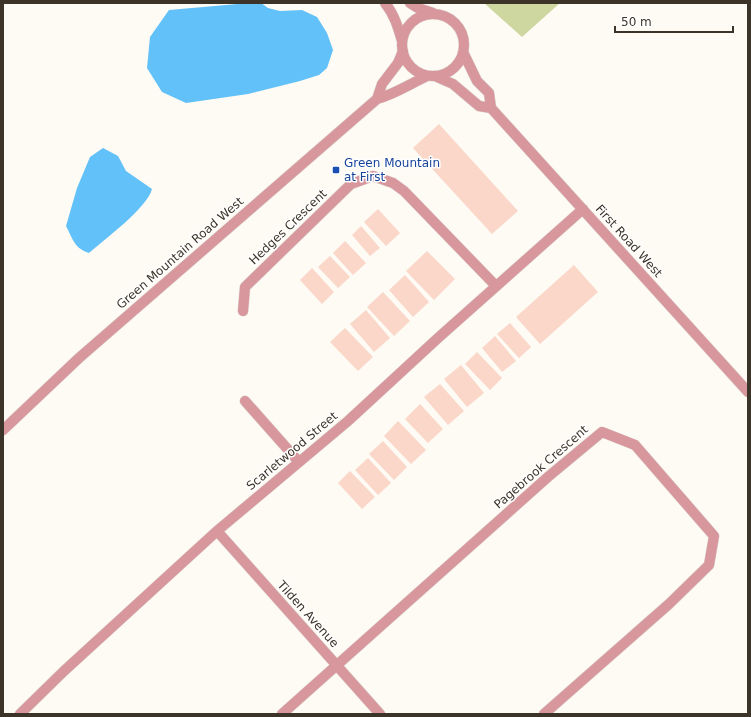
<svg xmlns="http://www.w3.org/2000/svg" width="751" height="717" font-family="'DejaVu Sans',sans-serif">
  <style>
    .green { fill: #ced79f }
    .water { fill: #61c1f8 }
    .building { fill: #fad7c9 }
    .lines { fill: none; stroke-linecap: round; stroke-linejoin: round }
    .minor-casing { stroke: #dbd6cf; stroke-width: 11 }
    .minor { stroke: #d8969d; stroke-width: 10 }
    .transit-dot { fill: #1a4fb4; stroke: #fff; stroke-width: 1.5 }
    .labels { text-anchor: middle; stroke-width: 3; stroke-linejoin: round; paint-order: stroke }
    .transit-label { font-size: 12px; fill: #164399; stroke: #fff; text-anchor: start }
    .street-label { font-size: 12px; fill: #3c3429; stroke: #fff }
  </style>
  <rect width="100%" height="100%" fill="#fefaf4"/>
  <!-- green -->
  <path class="green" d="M484,3h76l-38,34z"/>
  <!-- water -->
  <path class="water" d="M249,3h12l7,5 12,3 22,-1 15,7 10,16 6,17 -6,18 -8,7 -19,6 -52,13 -62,9 -24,-11 -15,-24 3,-31 19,-27z
    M103,148l15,8 8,15 26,18c-5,19 -47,50 -63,64 -15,-5 -16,-14 -23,-27l11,-38 13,-31z"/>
  <!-- building -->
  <path class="building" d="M439,124l79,87 -26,23 -79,-86z
    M378,209l22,24 -14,13 -22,-24z
    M361,226l19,22 -10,8 -18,-21z
    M345,241l21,22 -13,12 -20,-22z
    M427,251l28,28 -21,21 -28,-29z
    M330,256l20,21 -12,11 -20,-21z
    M574,265l24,27 -58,52 -24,-27z
    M312,268l22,24 -12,12 -22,-24z
    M405,275l24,27 -16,15 -24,-27z
    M383,292l27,29 -16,15 -27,-29z
    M366,310l24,28 -16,14 -24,-28z
    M510,323l21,24 -12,11 -22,-24z
    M345,328l28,29 -15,14 -28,-29z
    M495,336l21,25 -14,11 -20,-24z
    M477,352l25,26 -12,12 -25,-26z
    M461,365l23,28 -17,14 -23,-28z
    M440,384l24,27 -16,14 -24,-28z
    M420,404l23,25 -15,14 -23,-24z
    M398,421l28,29 -15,14 -27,-28z
    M383,441l24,26 -13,13 -25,-26z
    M368,458l23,25 -13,12 -23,-25z
    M350,471l25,26 -13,12 -24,-26z"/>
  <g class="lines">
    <defs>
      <path id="minor" d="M385,3c9,11 13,24 17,38
        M410,3l8,5 15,5
        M402 45a31 31 0 1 1 62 0a31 31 0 1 1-62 0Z
        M464,54l13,27 12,12 2,15 257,284
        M437,77l16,7 26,22 12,2
        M377,99l5,-15 16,-21 5,-12
        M243,311l2,-24 106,-103 22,-8 20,7 11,8 92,95
        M245,401l54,61
        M3,430l76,-72 298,-259c18,-5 33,-15 50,-23
        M217,531l163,183
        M20,714l44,-43 153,-140 131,-110 90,-83 145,-129
        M282,714l267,-238 53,-44 33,13 79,91 -5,29 -40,39 -125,110"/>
    </defs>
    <!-- minor casing -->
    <use href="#minor" class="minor-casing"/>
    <!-- minor -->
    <use href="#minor" class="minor"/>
  </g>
  <!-- markers -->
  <rect class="transit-dot" x="332" y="166" width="8" height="8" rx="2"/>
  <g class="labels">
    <!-- transit labels -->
    <g class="transit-label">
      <text x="344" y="167">Green Mountain<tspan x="344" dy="14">at First</tspan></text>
    </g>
    <!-- street labels -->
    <g class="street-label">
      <text transform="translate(288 227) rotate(-44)" y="4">Hedges Crescent</text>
      <text transform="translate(629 241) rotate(48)" y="4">First Road West</text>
      <text transform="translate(180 253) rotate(-41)" y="4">Green Mountain Road West</text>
      <text transform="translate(292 451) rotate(-40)" y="4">Scarletwood Street</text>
      <text transform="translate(541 467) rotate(-41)" y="4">Pagebrook Crescent</text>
      <text transform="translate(308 614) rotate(48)" y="4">Tilden Avenue</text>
    </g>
  </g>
  <!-- border -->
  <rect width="751" height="717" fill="none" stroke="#3c3429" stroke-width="8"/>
  <!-- scale -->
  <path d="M615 26v6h118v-6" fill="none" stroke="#3c3429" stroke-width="2"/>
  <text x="621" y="26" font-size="12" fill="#3c3429" stroke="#ffffff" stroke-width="3" paint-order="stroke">50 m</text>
</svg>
